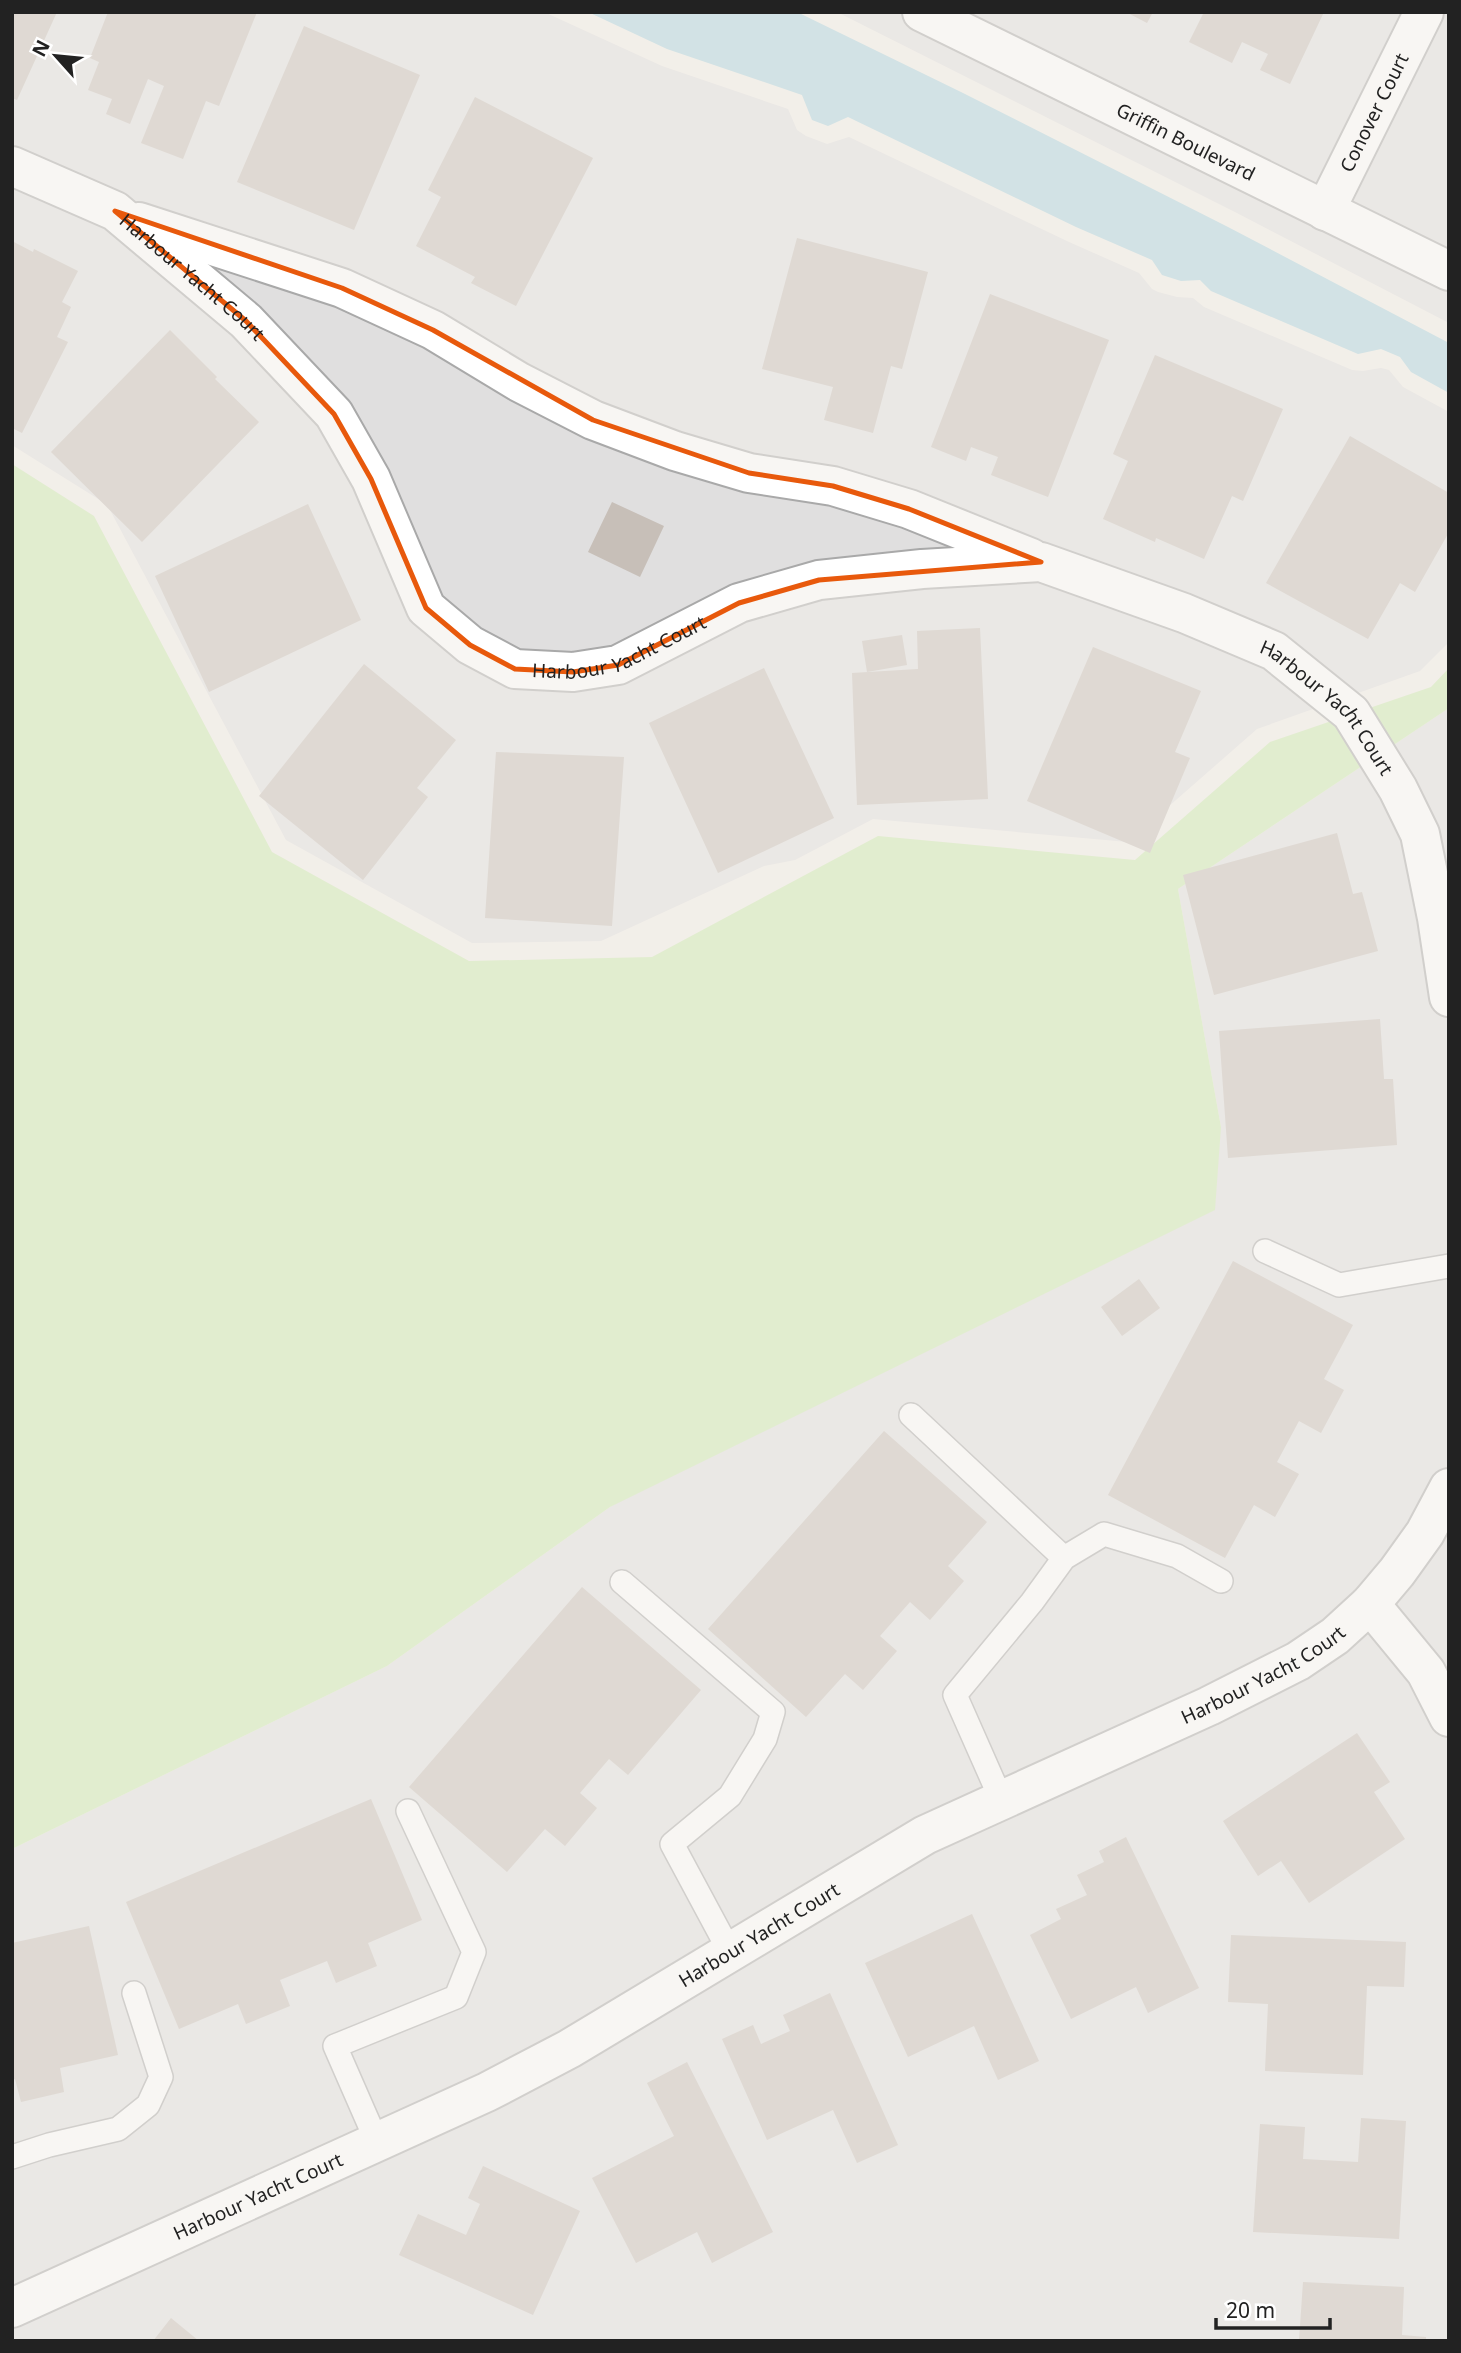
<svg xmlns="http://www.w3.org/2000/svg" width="1461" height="2353" font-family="'Noto Sans',sans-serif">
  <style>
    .residential { fill: #e0dfdf }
    .grass { fill: #cdebb0 }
    .water { fill: #aad3df }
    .building { fill: #c7bfb8 }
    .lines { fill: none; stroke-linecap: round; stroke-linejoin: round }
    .service-casing { stroke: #a9a9a9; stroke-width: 26 }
    .minor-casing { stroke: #a9a9a9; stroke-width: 42 }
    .service { stroke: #fff; stroke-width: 23 }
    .minor { stroke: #fff; stroke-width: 38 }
    .marked { fill: none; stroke: #e8590c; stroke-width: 5; stroke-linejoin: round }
    .labels { text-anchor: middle; stroke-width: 6; stroke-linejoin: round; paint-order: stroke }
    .street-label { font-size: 19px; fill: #222; stroke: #fff }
  </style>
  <rect width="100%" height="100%" fill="#f2efe9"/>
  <!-- residential -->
  <path class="residential" d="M12,12h532l118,54 126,43 9,21 9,6 21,8 22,-7 220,105 70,31 13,16 6,3 19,5 16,1 11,9 148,63 11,1 18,-3 8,2 14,17 46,25v230l-29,29 -163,58 -129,113 -255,-23 -78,41 -31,6 -163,75 -129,2 -186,-103 -176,-330 -7,-8 -91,-57z
    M837,12h612v311l-214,-111z
    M1449,708v1633h-1437v-492l375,-183 223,-159 611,-380 -43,-238z"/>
  <!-- grass -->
  <path class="grass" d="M12,464l82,52 178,336 197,109 183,-4 226,-121 257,24 135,-118 161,-55 18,-19v40l-271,181 43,238 -6,83 -605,297 -223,159 -375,183z"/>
  <!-- water -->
  <path class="water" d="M588,12h209l166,81 265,134 221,116v50l-38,-21 -11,-15 -19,-8 -23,5 -147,-63 -11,-11 -19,1 -19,-6 -10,-15 -76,-33 -228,-110 -20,9 -16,-6 -10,-25 -135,-46z"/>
  <!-- building -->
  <path class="building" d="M12,12h45l-40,88 -5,-2z
    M108,12h149l-38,94 -13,-5 -23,58 -42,-16 23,-57 -16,-7 -18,45 -24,-10 6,-15 -24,-9 11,-28 -9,-4z
    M1126,12h27l-6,11z
    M1204,12h120l-34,72 -30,-14 8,-16 -26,-12 -10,21 -43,-21z
    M304,26l116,49 -66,155 -117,-48z
    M475,97l118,61 -77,148 -45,-23 4,-6 -59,-31 25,-49 -13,-7z
    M797,238l131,34 -26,97 -11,-3 -18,67 -49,-13 9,-33 -71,-18z
    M12,241l21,11 1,-3 44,22 -16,31 9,5 -14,30 11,5 -46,91 -10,-5z
    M990,294l119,46 -61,157 -57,-22 7,-18 -27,-10 -5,14 -35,-14z
    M170,330l47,47 -2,2 44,43 -117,120 -91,-90z
    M1155,355l128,54 -40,92 -11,-5 -28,63 -48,-21 -1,4 -52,-23 25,-58 -15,-7z
    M1350,436l99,57v39l-34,60 -15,-9 -32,56 -102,-56z
    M612,502l52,24 -24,51 -52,-25z
    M308,504l53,116 -152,72 -54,-116z
    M980,628l8,171 -131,6 -5,-132 66,-4 -1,-38z
    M902,635l5,30 -40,7 -5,-31z
    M1093,647l108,44 -26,61 15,6 -40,95 -123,-52z
    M364,664l92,76 -39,48 11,9 -65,83 -104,-84z
    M764,668l70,150 -116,55 -69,-150z
    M496,752l128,5 -12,169 -127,-8z
    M1337,833l16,61 9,-2 16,59 -164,44 -31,-120z
    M1380,1019l4,60h9l4,66 -169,13 -9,-127z
    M1233,1261l120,64 -29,54 20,11 -23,43 -22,-12 -22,41 22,12 -24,43 -21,-12 -29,53 -117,-63z
    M1139,1279l21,29 -38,28 -21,-29z
    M884,1431l103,91 -39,44 16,15 -34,39 -20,-18 -30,34 17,15 -34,39 -18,-16 -39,43 -98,-88z
    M582,1587l119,103 -73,85 -19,-16 -29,34 17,15 -32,38 -20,-17 -38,43 -98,-85z
    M1357,1733l33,49 -16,10 31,47 -96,64 -28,-42 -23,15 -35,-55z
    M371,1799l51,121 -54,23 9,23 -41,17 -9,-22 -47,19 10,26 -44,18 -8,-20 -59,25 -53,-127z
    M1126,1837l73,151 -51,25 -12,-26 -65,32 -41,-84 31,-16 -5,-10 31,-14 -10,-20 27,-13 -5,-11z
    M972,1914l67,147 -41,19 -24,-54 -66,31 -43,-94z
    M89,1926l29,129 -58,13 4,24 -43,10 -6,-23 -3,1v-137z
    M1231,1935l175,7 -2,45 -37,-1 -4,89 -98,-4 3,-67 -40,-2z
    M830,1993l68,152 -41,18 -24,-53 -66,30 -45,-101 31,-14 8,19 29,-13 -7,-16z
    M687,2062l86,170 -61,31 -15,-31 -61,31 -44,-85 82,-42 -27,-53z
    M1361,2118l45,3 -7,118 -146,-7 7,-108 45,3 -2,32 55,3z
    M483,2166l97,45 -47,104 -134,-60 19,-41 48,21 14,-31 -12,-6z
    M1303,2282l101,5 -2,48 24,2v4h-127z
    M171,2318l28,23h-46z"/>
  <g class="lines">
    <defs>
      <path id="service" d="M1265,1251l74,34 110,-19
        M911,1415l153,143 -32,44 -77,93 46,104
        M1064,1558l40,-24 73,22 44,25
        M622,1582l151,130 -8,27 -35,57 -58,48 58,108
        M377,2142l-42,-96 121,-49 18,-45 -66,-141
        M12,2157l37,-12 69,-16 30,-24 13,-28 -27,-84"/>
      <g id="minor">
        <path id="s1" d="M922,12l527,259"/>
        <path id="s2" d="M12,166l103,45 131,110 88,93 37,65 55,129 44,37 45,24 58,3 45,-7 121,-62 80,-23 103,-11 119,-7 143,51 90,38 77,62 47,76 22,45 17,84 12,79"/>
        <path id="s3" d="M1325,211l99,-199"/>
        <path d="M139,222l203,66 91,42 86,52 74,38 82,31 74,22 84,13 76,23 122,49"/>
        <path d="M1370,1604l56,68 23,45"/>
        <path id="s4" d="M12,2308l475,-216 82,-43 356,-214 284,-129 89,-45 37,-25 35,-32 27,-32 28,-39 24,-45"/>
      </g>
    </defs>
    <!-- service casing -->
    <use href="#service" class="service-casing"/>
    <!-- minor casing -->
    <use href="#minor" class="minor-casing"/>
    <!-- service -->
    <use href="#service" class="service"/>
    <!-- minor -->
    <use href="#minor" class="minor"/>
  </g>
  <!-- marked area -->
  <path d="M0 0H1461V2353H0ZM115,211l227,77 91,42 160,90 156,53 84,13 76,23 132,53 -222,18 -80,23 -121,62 -45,7 -58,-3 -45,-24 -44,-37 -55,-129 -37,-65 -88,-93z" fill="#f2efe9" fill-opacity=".55" fill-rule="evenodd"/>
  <path class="marked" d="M115,211l227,77 91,42 160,90 156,53 84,13 76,23 132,53 -222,18 -80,23 -121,62 -45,7 -58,-3 -45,-24 -44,-37 -55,-129 -37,-65 -88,-93z"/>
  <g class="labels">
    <!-- street labels -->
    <g class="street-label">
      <text dy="7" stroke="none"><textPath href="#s3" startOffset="110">Conover Court</textPath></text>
      <text dy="7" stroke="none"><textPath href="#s1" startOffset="294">Griffin Boulevard</textPath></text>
      <text dy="7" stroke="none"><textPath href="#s2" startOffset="214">Harbour Yacht Court</textPath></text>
      <text dy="7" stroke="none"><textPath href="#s2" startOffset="844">Harbour Yacht Court</textPath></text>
      <text dy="7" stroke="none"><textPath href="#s2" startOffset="1608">Harbour Yacht Court</textPath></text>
      <text dy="7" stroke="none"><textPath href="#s4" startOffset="1404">Harbour Yacht Court</textPath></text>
      <text dy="7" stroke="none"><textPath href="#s4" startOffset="836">Harbour Yacht Court</textPath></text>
      <text dy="7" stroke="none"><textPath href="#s4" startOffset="270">Harbour Yacht Court</textPath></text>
    </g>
  </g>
  <!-- border -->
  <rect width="1461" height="2353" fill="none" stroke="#222222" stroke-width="28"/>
  <!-- north arrow -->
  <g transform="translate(56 56) rotate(297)" stroke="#ffffff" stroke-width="5" paint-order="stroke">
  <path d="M0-5L12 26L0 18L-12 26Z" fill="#222222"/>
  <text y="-10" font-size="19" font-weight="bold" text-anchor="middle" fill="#222222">N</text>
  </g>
  <!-- scale -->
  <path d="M1216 2318v10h114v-10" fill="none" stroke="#222222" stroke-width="3.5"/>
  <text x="1226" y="2318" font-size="21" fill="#222222" stroke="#ffffff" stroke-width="5" paint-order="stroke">20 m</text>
</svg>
